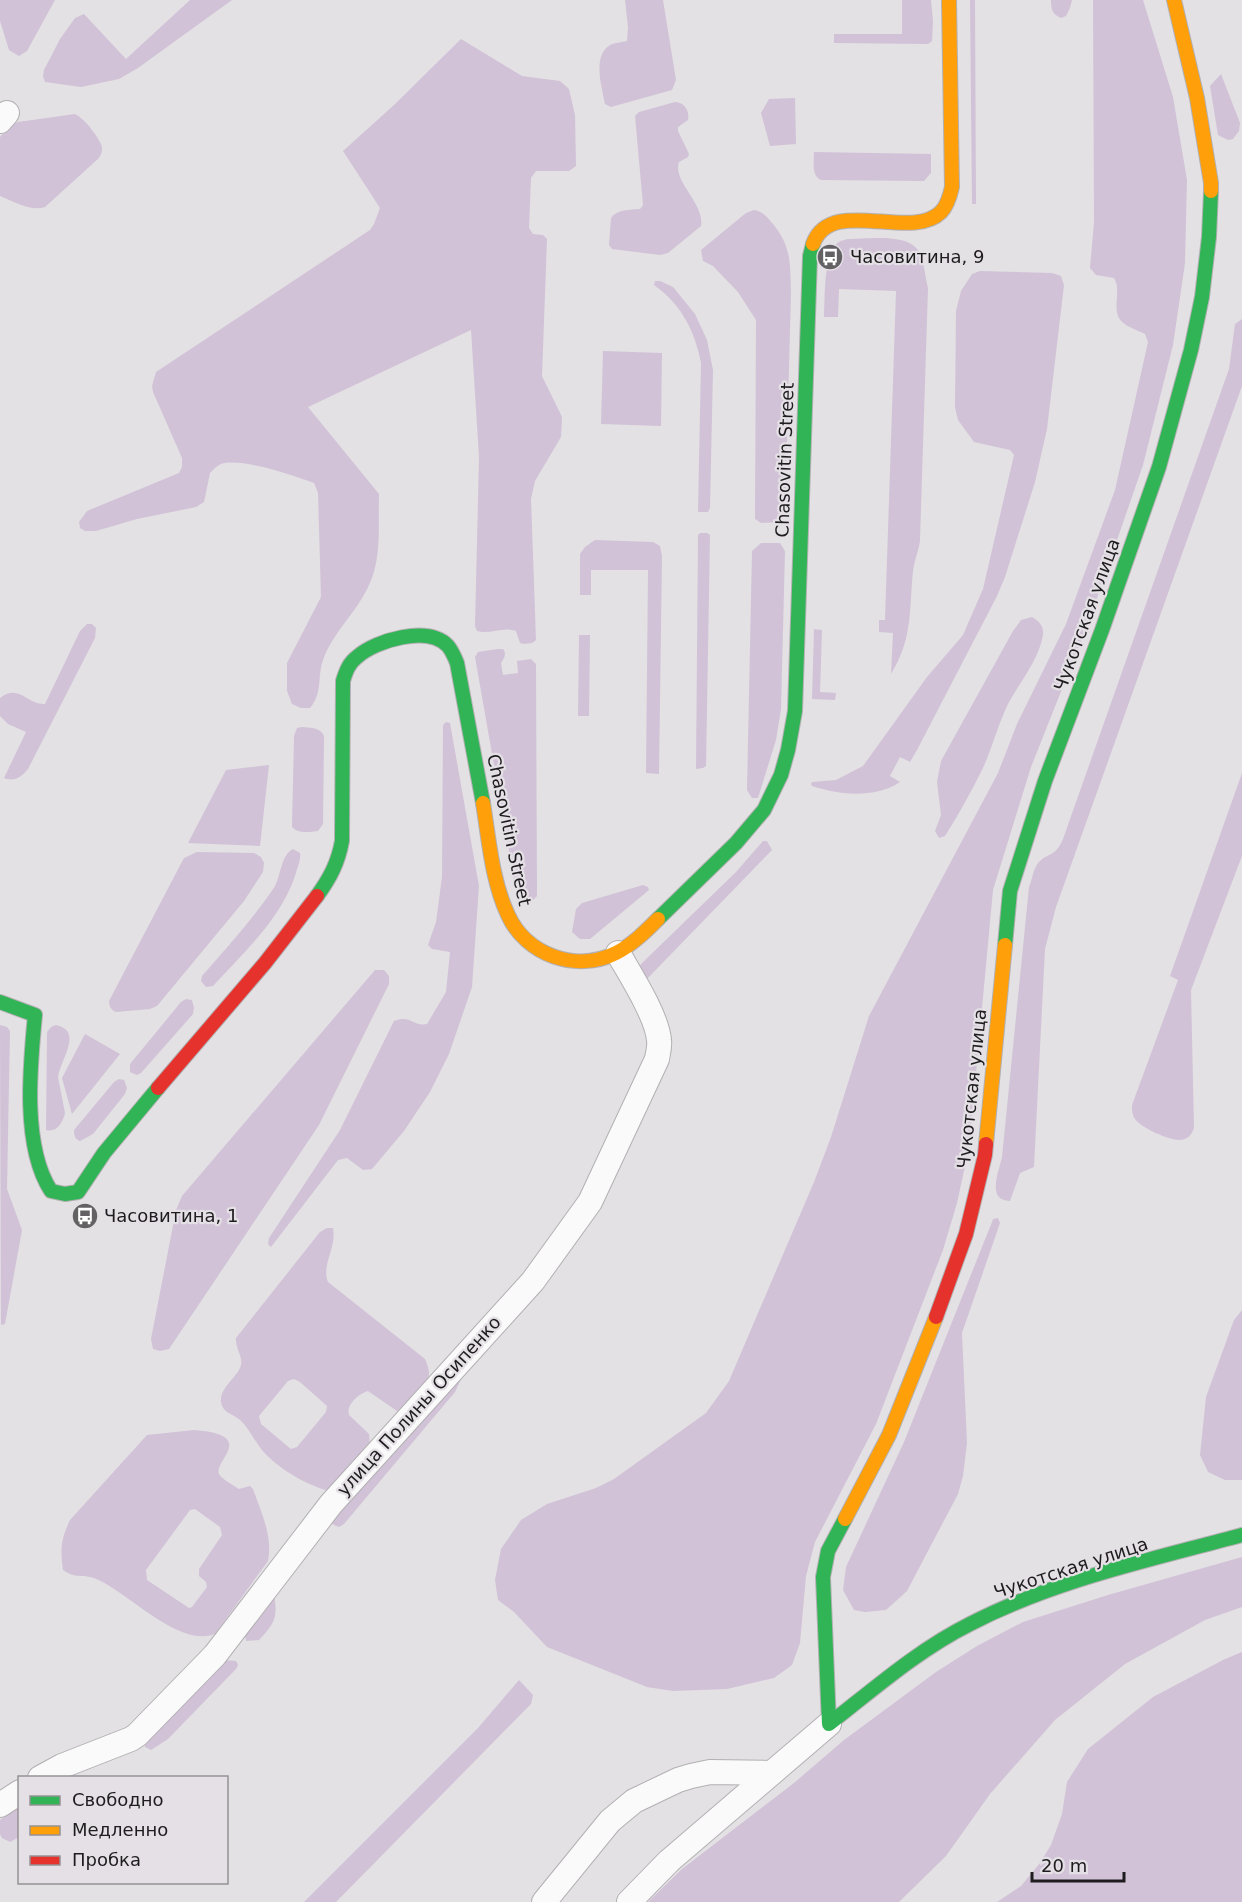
<svg xmlns="http://www.w3.org/2000/svg" width="1242" height="1902" font-family="'DejaVu Sans',sans-serif">
  <style>
    .green { fill: #d1c2d7; fill-rule: evenodd }
    .lines { fill: none; stroke-linecap: round; stroke-linejoin: round }
    .street-casing { stroke: #b2b0b2; stroke-width: 26 }
    .fast-casing { stroke: #b2b0b2; stroke-width: 16 }
    .slow-casing { stroke: #b2b0b2; stroke-width: 16 }
    .jam-casing { stroke: #b2b0b2; stroke-width: 16 }
    .street { stroke: #fbfafb; stroke-width: 24 }
    .fast { stroke: #30b455; stroke-width: 14 }
    .slow { stroke: #ff9f0a; stroke-width: 14 }
    .jam { stroke: #e5322d; stroke-width: 14 }
    .labels { text-anchor: middle; stroke-width: 4.5; stroke-linejoin: round; paint-order: stroke }
    .poi-label { font-size: 18px; fill: #1e1c1e; stroke: #e4e0e5; text-anchor: start }
    .street-label { font-size: 18px; fill: #1e1c1e; stroke: #e4e0e5 }
  </style>
  <rect width="100%" height="100%" fill="#e3e1e4"/>
  <!-- green -->
  <path class="green" d="M0,0h55l-28,51 -8,5 -10,-6 -9,-29z
    M190,0h42l-94,68 -19,11 -38,8 -36,-5 -2,-6 1,-6 16,-31 15,-21 9,-4 42,45z
    M625,0h38l13,80 -4,10 -61,17 -6,-3c-3,-17 -14,-50 7,-60 4,-1 10,-2 15,-3l1,-14z
    M902,0h29l2,21 -1,20 -4,3 -94,-1v-9h68z
    M970,0h5l1,204h-4z
    M1051,0h21l-2,8 -4,8 -5,2c-9,-4 -10,-9 -10,-18z
    M1093,0h50l30,97 14,83 -2,83 -12,82 -30,120 -54,156 -58,146 -38,123 -24,258 -12,55 -14,47 -67,174 -61,118 -9,34 -6,67 -8,22 -18,13 -47,11 -54,2 -26,-4 -100,-40 -33,-35 -16,-12 -3,-20 6,-31 20,-29 26,-16 49,-16 18,-9 92,-66 23,-32 85,-199 17,-45 38,-121 129,-243 19,-49 49,-100 49,-134 33,-148 -3,-8c-22,-10 -31,-11 -28,-37 0,-8 1,-12 -3,-19l-18,-3 -6,-7 4,-46z
    M461,39l61,37 38,5 9,8 6,26 1,51 -7,5h-33l-5,7 -2,50 4,6 10,1 4,4 -5,137 20,41 -1,20 -26,44 -4,18 5,141 -4,3 -8,1 -4,-1 -4,-12c-13,-5 -26,4 -39,0l-2,-5 4,-169 -8,-127 -163,77 71,87c-1,29 3,64 -10,91 -12,27 -36,47 -46,75 -6,17 0,33 -13,48h-9l-9,-4 -5,-13v-28l34,-66 -3,-104 -4,-10c-20,-7 -73,-26 -93,-19 -3,1 -8,6 -11,9l-6,29 -8,5 -59,12 -41,12h-11l-5,-3 -1,-6 8,-11 92,-38 3,-6v-9l-29,-66 -1,-6 4,-14 214,-142 4,-6 6,-16 -37,-57 51,-46z
    M1221,74l19,49 -1,8 -6,8 -5,1 -10,-5 -8,-49z
    M795,98l1,46 -26,2 -9,-33 8,-14z
    M675,102c9,0 15,9 13,18l-10,7v4l11,23 -1,3 -9,5c-7,19 26,42 22,64l-33,27 -8,2 -48,-6 -3,-4 2,-27c6,-9 19,-8 29,-9l3,-4 -8,-89 4,-4z
    M75,114c10,5 21,20 26,30 2,5 1,9 -2,14l-54,49c-14,5 -32,-6 -45,-11v-59l11,-12 7,-3z
    M814,152l117,2v19l-7,8 -103,-1c-10,-5 -7,-18 -7,-28z
    M754,210c10,2 13,7 19,14 19,23 17,41 18,69l-6,224 -7,5 -17,1 -6,-4 1,-199 -18,-28 -25,-26 -10,-5 -2,-11 45,-37z
    M848,239c20,0 58,-6 70,11 6,10 7,26 10,38l-8,252c-1,10 -6,21 -7,31 -4,40 0,67 -22,103l2,-41 -14,-1v-12h6l11,-329 -57,-2 -1,28h-14c1,-16 -1,-66 15,-75 3,-2 6,-2 9,-3z
    M980,271l72,2 9,3 3,9 -17,144 -12,53 -30,95 -8,19 -80,154 -7,12 -10,-5 -10,19 10,6c-26,17 -60,13 -88,4l-1,-2 1,-2 24,-2 27,-14 64,-89 36,-42 20,-46 31,-134 -4,-5 -36,-8 -16,-22 -3,-13 1,-96 5,-20 11,-17z
    M655,281h5l13,6 22,27 12,26 6,30 -3,138 -2,4h-10l3,-149c-6,-32 -20,-59 -47,-78z
    M1242,319v67l-186,521 -11,42 -11,218 -14,6 -10,28c-24,0 -11,-30 -8,-44l27,-270c3,-7 4,-17 9,-24 10,-11 17,-5 25,-24l166,-470 6,-45z
    M603,351l59,2 -1,73 -60,-2z
    M700,533h7l3,2 -4,231 -3,2 -7,1 2,-234z
    M595,540l58,2 7,4 2,10 -3,218 -13,-1 2,-203h-57v25h-11v-41l5,-7z
    M761,543h19l5,8 -4,158 -5,31 -18,58h-6l-5,-8 5,-239z
    M1032,617c7,4 12,9 11,18 -4,25 -24,48 -35,69 -10,21 -16,44 -25,64 -12,24 -24,46 -38,68l-6,2 -4,-7 6,-16 -4,-33 4,-21 72,-130 8,-11z
    M87,624h5l4,4 -1,10 -67,131c-7,8 -13,13 -24,9l22,-46 -18,-8 -8,-8v-18c19,-15 27,7 45,6l35,-73z
    M814,629l8,1 -2,62 16,1 -1,7 -23,-1z
    M579,635h11l-1,81h-11z
    M498,649h5c4,5 1,9 -2,14l2,12 15,-2 -1,-12 14,-2 5,5 1,232 -4,4 -14,-3 -3,-7 -41,-233 3,-5z
    M446,722l4,1 29,163 -7,101 -23,67 -19,38 -26,39 -32,38 -9,1 -16,-12 -9,2 -67,87 -3,-3 1,-6 71,-108 54,-109c16,-7 20,6 33,3l19,-32 4,-40 -18,-3 -4,-4 8,-23 6,-45 1,-152z
    M302,727c9,1 18,0 22,9l-1,88 -5,7c-9,1 -20,3 -26,-4l2,-91 3,-8z
    M269,765l-9,81 -72,-3 38,-73z
    M1242,773v83l-51,134 3,138c-2,7 -7,12 -15,12 -10,0 -38,-12 -44,-21 -3,-5 -3,-9 -3,-14l46,-125 -8,-4z
    M763,841h4l5,9 -127,131 -7,-11 3,-6 95,-92z
    M293,849l7,4c1,8 -3,15 -5,23 -15,44 -51,76 -82,110l-7,1 -5,-6 1,-5c25,-29 52,-58 73,-90 6,-11 6,-31 18,-37z
    M197,852l57,1 7,4 3,6 -1,9 -19,29 -87,105 -7,3 -34,3c-5,-2 -7,-6 -7,-11l75,-143z
    M643,885l5,2 1,3 -59,49h-10l-8,-7 4,-23 6,-6z
    M375,970h9l5,6v8l-70,141 -150,224 -9,2 -7,-2 -2,-10 25,-129 6,-14z
    M186,999l6,1 2,8 -1,6 -52,59 -4,2 -7,-3v-8l51,-62z
    M0,1025l7,2 3,4 -3,158 15,41 -17,94 -4,1z
    M56,1025c28,6 4,35 2,52l7,36c-2,9 -8,20 -19,17l1,-98 4,-5z
    M85,1034l35,20 -48,60 -10,-36z
    M119,1079l5,1 3,8 -2,6 -32,40 -13,7c-5,-2 -6,-5 -6,-11l40,-48z
    M998,1218l2,5 -38,110 5,110 -4,33 -5,18 -51,97 -21,19 -21,2 -11,-2 -11,-20 3,-23 58,-125 88,-220 1,-3z
    M327,1228h6c4,19 -12,37 -5,54l97,77c2,5 4,9 4,15 -1,11 -21,33 -32,37l-29,-20c-10,3 -22,14 -19,24l20,19 1,12 -41,45c-23,-6 -56,-25 -70,-45 -6,-8 -11,-19 -19,-26 -8,-7 -18,-7 -19,-19 -1,-14 17,-24 20,-36 2,-9 -6,-17 -5,-27l84,-106zM294,1379l6,3 27,24 -1,6 -29,35 -6,2 -30,-25 -2,-8 29,-35z
    M1242,1310v170h-17l-17,-8 -8,-17 6,-58 28,-77z
    M464,1373l-9,19 -111,132 -5,3 -5,-2 -6,-5z
    M194,1430c65,5 19,31 25,44 3,5 14,11 20,15l11,-3 3,3c8,23 20,47 15,72l-53,73c-38,14 -87,-43 -121,-56 -13,-4 -18,1 -31,-8 -3,-21 -2,-31 7,-50l77,-85zM195,1509l25,18 2,8 -23,34v7l7,6 1,5 -15,20 -3,1 -42,-28 -1,-10 44,-60z
    M1242,1557v50l-37,13 -80,44 -70,56 -65,74 -44,62 -47,46h-251l34,-33 112,-86 50,-43 92,-68 41,-26 46,-24 85,-27z
    M274,1595c4,22 1,28 -15,45l-13,1 -1,-6z
    M1242,1652v250h-245l24,-16 19,-23 11,-18 11,-31 5,-32 21,-33 65,-52 70,-37z
    M223,1660l13,1 2,4 -2,4 -68,70 -17,11 -6,-3v-5z
    M519,1680l14,15 -2,9 -195,198h-32l174,-174z
    M19,1806v31l-9,5 -8,-4 -2,-4v-14z"/>
  <g class="lines">
    <defs>
      <path id="street" d="M0,121l7,-8
        M40,1778l22,-12 69,-27 6,-4 78,-80 116,-151 202,-223 57,-79 67,-143c1,-6 3,-13 2,-19 -2,-24 -29,-66 -41,-87
        M0,1805l20,-13
        M544,1902l66,-81 24,-20 44,-21 13,-4 19,-4 62,1
        M629,1902l40,-41 160,-137"/>
      <path id="fast" d="M317,896c13,-18 21,-33 25,-55l1,-160c3,-10 6,-18 14,-24 19,-17 71,-32 91,-11 4,5 7,12 9,17l26,140
        M658,919l78,-76 28,-33 17,-35 7,-25 7,-39 15,-455 3,-12
        M1005,945l5,-54 35,-110 57,-151 57,-163 32,-117 11,-53 7,-60 2,-46
        M0,1002l35,13c-5,51 -13,132 16,176l14,3 13,-2 26,-39 54,-65
        M845,1519l-17,32 -5,26 6,147c45,-35 89,-74 141,-100 85,-44 180,-64 272,-89"/>
      <path id="slow" d="M1174,0l23,98 14,85v8
        M813,244c18,-49 98,-2 128,-32 6,-6 9,-16 11,-25l-3,-187
        M483,803c6,37 9,78 25,112 18,40 68,58 108,38 16,-8 30,-22 42,-34
        M986,1144l19,-199
        M845,1519l44,-84 47,-118"/>
      <path id="jam" d="M158,1088l107,-125 52,-67
        M936,1317l30,-83 19,-79 1,-11"/>
    </defs>
    <!-- street casing -->
    <use href="#street" class="street-casing"/>
    <!-- fast casing -->
    <use href="#fast" class="fast-casing"/>
    <!-- slow casing -->
    <use href="#slow" class="slow-casing"/>
    <!-- jam casing -->
    <use href="#jam" class="jam-casing"/>
    <!-- street -->
    <use href="#street" class="street"/>
    <!-- fast -->
    <use href="#fast" class="fast"/>
    <!-- slow -->
    <use href="#slow" class="slow"/>
    <!-- jam -->
    <use href="#jam" class="jam"/>
  </g>
  <!-- icons -->
  <defs>
    <symbol id="bus-disc" viewBox="-11 -11 22 22"><circle r="9.5" fill="#636163" stroke="#e4e0e5"/><path d="M-5-6H5V4H4V6H2V4H-2V6H-4V4H-5ZM-3.5-4V0h7V-4ZM-3.5 1.2v1.5H-2V1.2ZM2 1.2v1.5H3.5V1.2Z" fill="#fff"/></symbol>
  </defs>
  <g fill-rule="evenodd">
    <use href="#bus-disc" x="815" y="242" width="30" height="30"/>
    <use href="#bus-disc" x="70" y="1201" width="30" height="30"/>
  </g>
  <g class="labels">
    <!-- poi labels -->
    <g class="poi-label">
      <text x="850" y="263">Часовитина, 9</text>
      <text x="104" y="1222">Часовитина, 1</text>
    </g>
    <!-- street labels -->
    <g class="street-label">
      <text transform="translate(785 460) rotate(-88)" y="6">Chasovitin Street</text>
      <text transform="translate(1087 615) rotate(-70)" y="6">Чукотская улица</text>
      <text transform="translate(509 830) rotate(78)" y="6">Chasovitin Street</text>
      <text transform="translate(972 1089) rotate(-84)" y="6">Чукотская улица</text>
      <text transform="translate(419 1406) rotate(-48)" y="6">улица Полины Осипенко</text>
      <text transform="translate(1071 1568) rotate(-18)" y="6">Чукотская улица</text>
    </g>
  </g>
  <!-- legend -->
  <rect x="18" y="1776" width="210" height="108" fill="#e4e0e5" stroke="#959295" stroke-width="1.5"/>
  <rect x="30" y="1796" width="30" height="9" fill="#30b455" stroke="#959295" stroke-width="1.5"/>
  <text x="72" y="1806" font-size="18" fill="#1e1c1e">Свободно</text>
  <rect x="30" y="1826" width="30" height="9" fill="#ff9f0a" stroke="#959295" stroke-width="1.5"/>
  <text x="72" y="1836" font-size="18" fill="#1e1c1e">Медленно</text>
  <rect x="30" y="1856" width="30" height="9" fill="#e5322d" stroke="#959295" stroke-width="1.5"/>
  <text x="72" y="1866" font-size="18" fill="#1e1c1e">Пробка</text>
  <!-- scale -->
  <path d="M1032 1872v9h92v-9" fill="none" stroke="#1e1c1e" stroke-width="3"/>
  <text x="1041" y="1872" font-size="18" fill="#1e1c1e" stroke="#e4e0e5" stroke-width="4.5" paint-order="stroke">20 m</text>
</svg>
